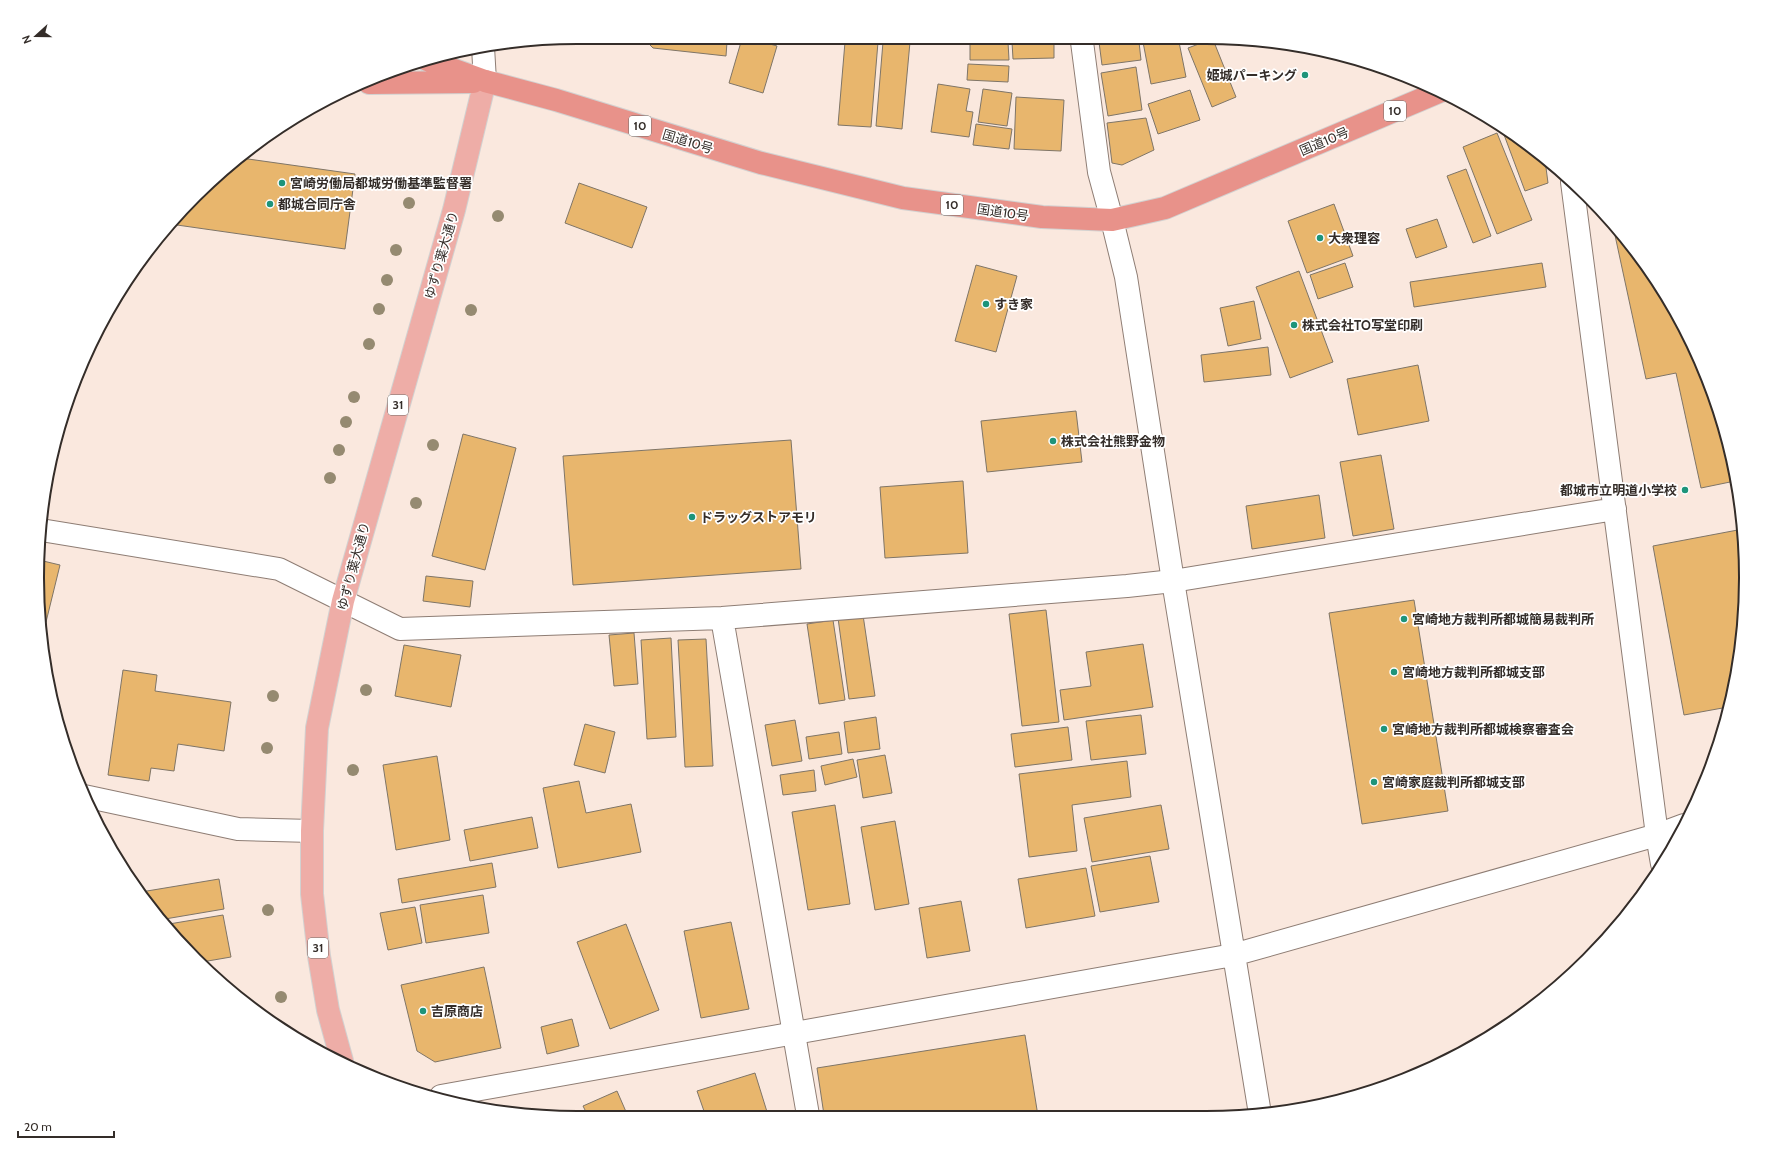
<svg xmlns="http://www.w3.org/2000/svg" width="1783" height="1155" font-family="Cabin,'Noto Sans JP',sans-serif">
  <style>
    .building { fill: #e8b66d; stroke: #7f7567 }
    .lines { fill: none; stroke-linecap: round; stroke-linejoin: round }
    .minor-casing { stroke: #8e7d74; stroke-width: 24 }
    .tertiary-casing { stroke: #8e7d74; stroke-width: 24 }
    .primary-casing { stroke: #d2d1d0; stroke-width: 24 }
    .trunk-casing { stroke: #d2d1d0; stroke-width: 24 }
    .minor { stroke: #fff; stroke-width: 22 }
    .tertiary { stroke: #fff; stroke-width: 22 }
    .primary { stroke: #eeada7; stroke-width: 22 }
    .trunk { stroke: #e8928a; stroke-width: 22 }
    .tree { fill: #958a71 }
    .poi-dot { fill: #1d947a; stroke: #fff; stroke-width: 1.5 }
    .labels { text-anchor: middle; stroke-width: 3.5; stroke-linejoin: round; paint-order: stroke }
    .shield { fill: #fff; stroke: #716c69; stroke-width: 1 }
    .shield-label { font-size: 12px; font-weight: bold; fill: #342d29 }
    .poi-label { font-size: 13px; font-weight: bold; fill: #342d29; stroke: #fff; text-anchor: start }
    .street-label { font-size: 13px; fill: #342d29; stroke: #fff }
    .rim { fill: none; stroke: #342d29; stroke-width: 2 }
  </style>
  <rect width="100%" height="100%" fill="#fae8de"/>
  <!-- building -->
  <path class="building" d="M647,42h80l-1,14 -73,-8z
    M741,42h22l14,4 -14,47 -34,-10z
    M845,42h33l-7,85 -33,-2z
    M883,42h27l-8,87 -26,-3z
    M970,42h38l1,18h-39z
    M1012,42h42v16l-41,1z
    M1099,42h40l2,18 -39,5z
    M1143,42h36l7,35 -35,7z
    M1204,42h10l22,55 -24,10 -24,-59z
    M968,64l41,2 -1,16 -41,-2z
    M1136,67l6,43 -34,6 -7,-43z
    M938,84l32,5 -4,22 7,1 -4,25 -38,-5z
    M983,89l29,4 -5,33 -29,-4z
    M1190,90l10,30 -42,14 -10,-30z
    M1016,97l48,3 -3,51 -47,-2z
    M1146,118l8,32 -32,15 -10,-2 -5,-40z
    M976,124l36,5 -3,20 -36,-4z
    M1503,132l42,28 3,23 -23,8z
    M1497,133l35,87 -35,14 -34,-87z
    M241,158l114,16 -10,75 -175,-25 25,-29z
    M1466,169l25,67 -18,7 -26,-67z
    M579,183l68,24 -15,41 -67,-25z
    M1334,204l19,52 -46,17 -19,-52z
    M1437,219l10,28 -31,11 -10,-29z
    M1613,226l21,22 56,90 38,99 7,44 -34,7 -25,-115 -30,6z
    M1345,263l8,24 -35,12 -8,-24z
    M1542,263l4,24 -132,20 -4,-25z
    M976,265l41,11 -21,76 -41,-11z
    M1299,271l34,91 -43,16 -34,-91z
    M1254,301l7,38 -33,7 -8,-38z
    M1268,347l3,28 -67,7 -3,-27z
    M1418,365l11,56 -71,14 -11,-56z
    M1076,411l6,51 -95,10 -6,-51z
    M463,434l53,14 -31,122 -53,-14z
    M791,440l10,129 -228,16 -10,-129z
    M1381,455l13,74 -41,7 -13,-74z
    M963,481l5,72 -83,5 -5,-71z
    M1319,495l6,43 -73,11 -6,-43z
    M1743,529l2,13 -4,106 -13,59 -44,8 -31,-169z
    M39,560l21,5 -14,57 -5,-2z
    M426,576l47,5 -3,26 -47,-6z
    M1414,600l34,211 -86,13 -33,-211z
    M1046,610l13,112 -37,4 -13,-112z
    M863,615l12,81 -26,3 -11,-81z
    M833,620l12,80 -26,4 -12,-80z
    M634,633l4,51 -24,2 -5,-51z
    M671,638l5,99 -29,2 -6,-99z
    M706,639l7,127 -28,1 -7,-127z
    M1143,644l10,63 -89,13 -4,-30 31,-4 -5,-34z
    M404,645l57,10 -10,52 -56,-11z
    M123,670l34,5 -2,16 76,11 -7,49 -46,-7 -4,27 -23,-3 -2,13 -41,-6z
    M1141,715l5,39 -55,6 -5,-39z
    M876,717l4,32 -32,4 -4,-31z
    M795,720l7,41 -30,5 -7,-41z
    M585,724l30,8 -10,41 -31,-8z
    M1068,727l4,33 -57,7 -4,-33z
    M839,732l3,22 -33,5 -3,-22z
    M885,755l7,38 -29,5 -6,-38z
    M437,756l13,84 -54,10 -13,-85z
    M853,759l4,18 -32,8 -4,-19z
    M1127,761l4,36 -59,8 5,46 -48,6 -10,-83z
    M814,770l2,21 -33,4 -3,-20z
    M579,781l7,32 45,-9 10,48 -83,16 -15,-80z
    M835,805l15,99 -42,6 -16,-98z
    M1161,805l8,44 -77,13 -8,-44z
    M532,817l6,31 -68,13 -6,-31z
    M895,821l14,83 -34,6 -14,-83z
    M1150,856l9,46 -59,10 -9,-46z
    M492,863l4,24 -94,16 -4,-24z
    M1086,868l9,48 -69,12 -8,-49z
    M219,879l5,30 -59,10 -24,-27z
    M483,895l6,38 -63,10 -6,-38z
    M961,901l9,50 -43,7 -8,-50z
    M415,907l7,36 -34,7 -8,-37z
    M223,915l8,42 -29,5 -33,-38z
    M731,922l18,87 -48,9 -17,-87z
    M626,924l33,86 -49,19 -33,-87z
    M484,967l17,81 -66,14 -18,-11 -16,-66z
    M572,1019l7,27 -32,8 -6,-27z
    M1025,1035l13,81 -214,-1 -7,-47z
    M755,1073l13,42 -63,-1 -8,-23z
    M617,1091l10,23h-40l-4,-8z"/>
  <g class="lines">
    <defs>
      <path id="minor" d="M1082,42l17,130 13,48
        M1572,182l85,653 5,29
        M41,530l238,39 121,60 322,-11 405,-32 46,-5 442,-72
        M722,618l86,497
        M84,796l154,33 74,2"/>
      <path id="tertiary" d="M483,47l2,34
        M1112,220l14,57 47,304 87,533
        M441,1096l792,-141 424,-120 27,-10"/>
      <path id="primary" d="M342,1061l-14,-51 -9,-54 -7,-62v-63l5,-103 26,-127 111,-391 31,-129"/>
      <path id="trunk" d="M427,60l58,21 71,19 205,63 142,35 139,19 70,3 53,-12 276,-117
        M369,83l104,-1"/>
    </defs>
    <!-- minor casing -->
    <use href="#minor" class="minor-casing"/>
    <!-- tertiary casing -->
    <use href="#tertiary" class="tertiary-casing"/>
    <!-- primary casing -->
    <use href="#primary" class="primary-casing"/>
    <!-- trunk casing -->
    <use href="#trunk" class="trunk-casing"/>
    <!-- minor -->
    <use href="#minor" class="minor"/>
    <!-- tertiary -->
    <use href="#tertiary" class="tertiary"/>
    <!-- primary -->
    <use href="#primary" class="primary"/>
    <!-- trunk -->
    <use href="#trunk" class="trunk"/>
  </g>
  <!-- trees -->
  <g class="tree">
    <circle cx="409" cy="203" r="6"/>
    <circle cx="498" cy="216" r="6"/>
    <circle cx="396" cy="250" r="6"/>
    <circle cx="387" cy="280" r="6"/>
    <circle cx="379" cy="309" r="6"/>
    <circle cx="471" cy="310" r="6"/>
    <circle cx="369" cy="344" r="6"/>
    <circle cx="354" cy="397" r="6"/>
    <circle cx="346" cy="422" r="6"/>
    <circle cx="433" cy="445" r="6"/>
    <circle cx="339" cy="450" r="6"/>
    <circle cx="330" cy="478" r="6"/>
    <circle cx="416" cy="503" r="6"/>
    <circle cx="366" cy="690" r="6"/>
    <circle cx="273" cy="696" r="6"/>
    <circle cx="267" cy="748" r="6"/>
    <circle cx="353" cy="770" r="6"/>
    <circle cx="268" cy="910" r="6"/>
    <circle cx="281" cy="997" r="6"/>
  </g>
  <!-- markers -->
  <g class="poi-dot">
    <circle cx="1305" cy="75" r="4"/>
    <circle cx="282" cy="183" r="4"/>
    <circle cx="270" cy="204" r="4"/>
    <circle cx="1320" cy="238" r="4"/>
    <circle cx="986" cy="304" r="4"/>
    <circle cx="1294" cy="325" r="4"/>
    <circle cx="1053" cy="441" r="4"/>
    <circle cx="1685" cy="490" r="4"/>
    <circle cx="692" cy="517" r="4"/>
    <circle cx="1404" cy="619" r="4"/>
    <circle cx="1394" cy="672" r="4"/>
    <circle cx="1384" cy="729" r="4"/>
    <circle cx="1374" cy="782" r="4"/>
    <circle cx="423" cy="1011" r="4"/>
  </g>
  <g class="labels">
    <!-- shield labels -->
    <g class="shield">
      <rect x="1384" y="101" width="22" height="20" rx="3"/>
      <rect x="629" y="116" width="22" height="20" rx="3"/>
      <rect x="941" y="195" width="22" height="20" rx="3"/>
      <rect x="388" y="395" width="20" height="20" rx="3"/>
      <rect x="308" y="938" width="20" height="20" rx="3"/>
    </g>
    <g class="shield-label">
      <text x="1395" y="115">10</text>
      <text x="640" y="130">10</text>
      <text x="952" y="209">10</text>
      <text x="398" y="409">31</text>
      <text x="318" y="952">31</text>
    </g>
    <!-- poi labels -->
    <g class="poi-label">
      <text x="1297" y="80" text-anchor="end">姫城パーキング</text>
      <text x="290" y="188">宮崎労働局都城労働基準監督署</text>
      <text x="278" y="209">都城合同庁舎</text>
      <text x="1328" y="243">大衆理容</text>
      <text x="994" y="309">すき家</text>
      <text x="1302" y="330">株式会社TO写堂印刷</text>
      <text x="1061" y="446">株式会社熊野金物</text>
      <text x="1677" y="495" text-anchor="end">都城市立明道小学校</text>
      <text x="700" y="522">ドラッグストアモリ</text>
      <text x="1412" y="624">宮崎地方裁判所都城簡易裁判所</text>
      <text x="1402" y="677">宮崎地方裁判所都城支部</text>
      <text x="1392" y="734">宮崎地方裁判所都城検察審査会</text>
      <text x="1382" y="787">宮崎家庭裁判所都城支部</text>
      <text x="431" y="1016">吉原商店</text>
    </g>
    <!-- street labels -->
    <g class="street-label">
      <text transform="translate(688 141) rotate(17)" y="5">国道10号</text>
      <text transform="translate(1324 141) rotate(-23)" y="5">国道10号</text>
      <text transform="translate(1003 212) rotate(8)" y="5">国道10号</text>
      <text transform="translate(441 255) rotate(-74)" y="5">ゆずり葉大通り</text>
      <text transform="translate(353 566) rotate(-75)" y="5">ゆずり葉大通り</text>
    </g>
  </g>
  <!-- crop -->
  <path d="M0 0H1783V1155H0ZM577 44H1206A533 533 0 0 1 1739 577V578A533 533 0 0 1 1206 1111H577A533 533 0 0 1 44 578V577A533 533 0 0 1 577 44Z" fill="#fff" fill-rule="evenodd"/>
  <path class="rim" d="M577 44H1206A533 533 0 0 1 1739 577V578A533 533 0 0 1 1206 1111H577A533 533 0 0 1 44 578V577A533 533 0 0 1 577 44Z"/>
  <!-- north arrow -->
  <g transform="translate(36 36) rotate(249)" stroke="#ffffff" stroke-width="3" paint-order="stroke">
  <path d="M0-3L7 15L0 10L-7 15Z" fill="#342d29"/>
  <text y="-6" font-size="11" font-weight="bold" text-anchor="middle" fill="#342d29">N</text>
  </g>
  <!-- scale -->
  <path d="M18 1131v6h96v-6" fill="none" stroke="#342d29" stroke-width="2"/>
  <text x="24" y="1131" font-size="12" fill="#342d29" stroke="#ffffff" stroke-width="3" paint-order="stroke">20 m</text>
</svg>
